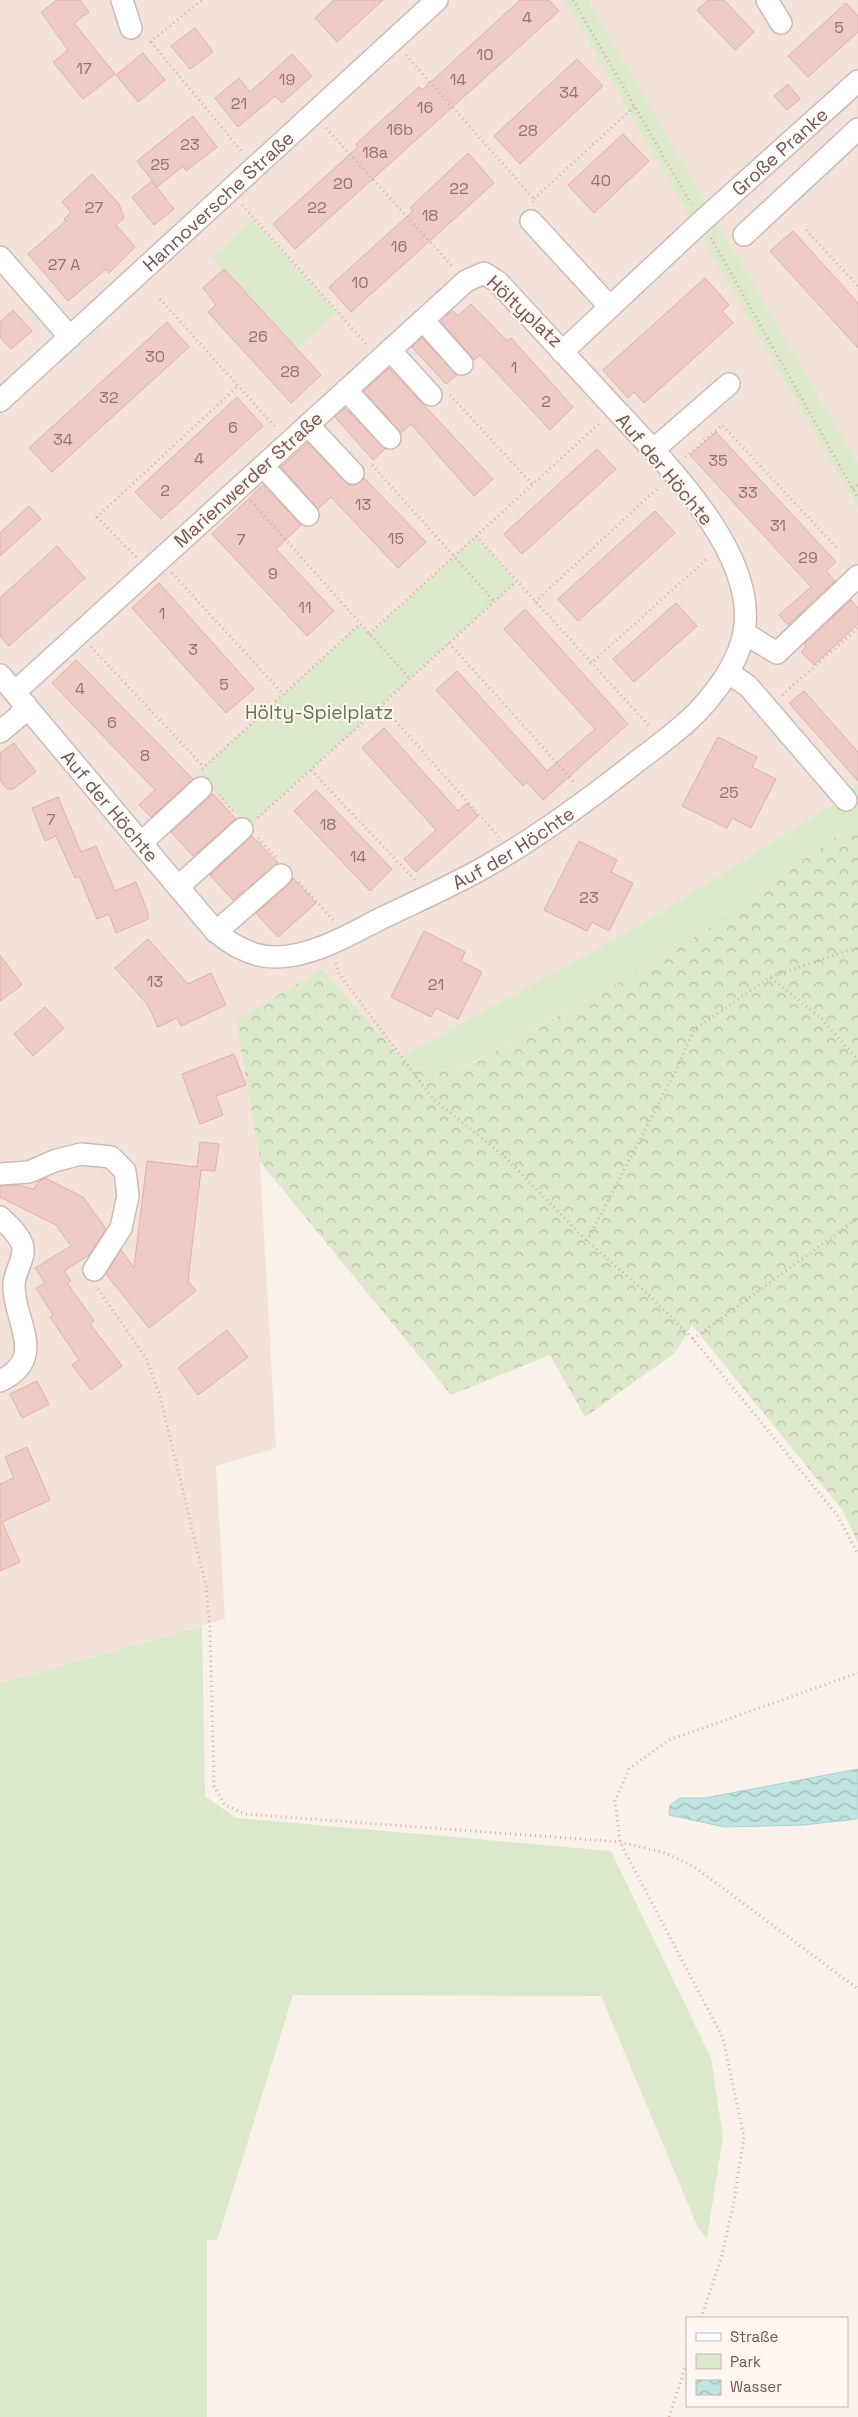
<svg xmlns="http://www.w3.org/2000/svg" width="858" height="2417" font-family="'Space Grotesk',sans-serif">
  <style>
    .residential { fill: #f2e2da }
    .green { fill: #dce8ca }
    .forest { fill: url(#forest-crowns) }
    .water { fill: url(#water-waves); stroke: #a7d4d2 }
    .building { fill: #eeccc5; stroke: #dfb0a6 }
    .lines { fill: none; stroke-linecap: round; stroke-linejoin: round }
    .minor-casing { stroke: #cfbab4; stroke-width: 24 }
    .path { stroke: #d4afa7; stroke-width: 3; stroke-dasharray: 1 4; stroke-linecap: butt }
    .minor { stroke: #fff; stroke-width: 21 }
    .labels { text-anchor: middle; stroke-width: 4; stroke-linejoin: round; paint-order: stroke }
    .number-label { font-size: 16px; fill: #92736d }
    .street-label { font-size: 19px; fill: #745550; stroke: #fef6f1 }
    .park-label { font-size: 19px; fill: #617848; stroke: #fef6f1 }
  </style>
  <defs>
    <pattern id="forest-crowns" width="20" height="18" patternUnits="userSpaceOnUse" patternTransform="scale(1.25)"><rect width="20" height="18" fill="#dce8ca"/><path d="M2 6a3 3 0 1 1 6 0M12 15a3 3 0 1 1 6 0" fill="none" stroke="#b7bfa6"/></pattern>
    <pattern id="water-waves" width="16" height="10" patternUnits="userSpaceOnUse" patternTransform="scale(1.25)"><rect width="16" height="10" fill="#c0e4e1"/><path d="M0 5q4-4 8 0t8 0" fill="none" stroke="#a1bcb9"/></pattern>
  </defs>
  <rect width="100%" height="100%" fill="#fbf1eb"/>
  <!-- residential -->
  <path class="residential" d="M0,0h564l294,509v274l-26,22 -182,114 -250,138 -78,-88 -86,51 24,142 16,286 -60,18 9,153 -225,64z
    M588,0h270v464z"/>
  <!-- green -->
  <path class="green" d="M564,0h24l270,464v45z
    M253,220l84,93 -41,37 -85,-93z
    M476,536l40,46 -268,245 -50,-55 162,-148 10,10z
    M858,783v38l-187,133 -212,116 -49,-2 -10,-11 250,-138 182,-114z
    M202,1626l3,170 31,22 375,33 100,207 12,79 -16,101 -9,-10 -97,-232 -308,-1 -76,246 -10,-2v178h-207v-734z"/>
  <!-- forest -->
  <path class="forest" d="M858,821v722l-15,-32 -151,-186 -17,28 -90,64 -35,-62 -99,40 -191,-233 -24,-142 86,-51 88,99 50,2 211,-116z"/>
  <!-- water -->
  <path class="water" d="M858,1769l-1,50 -54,6 -78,2 -56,-12 1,-10 10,-7h25z"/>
  <!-- building -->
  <path class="building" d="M57,0h23l9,12 -15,11 41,51 -32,25 -30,-37 15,-12 -27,-38z
    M334,0h49l-46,42 -22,-24z
    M520,0h29l10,11 -264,238 -22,-25 85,-77 -2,-3 25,-23 38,-34 3,3z
    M708,0h16l30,32 -19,18 -38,-40z
    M846,3l12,13v16l-50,45 -20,-21z
    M195,28l18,24 -23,17 -19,-23z
    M143,53l22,27 -27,22 -22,-27z
    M292,54l20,22 -30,27 -7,-7 -37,31 -23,-29 24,-20 11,14z
    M577,59l26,27 -83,78 -26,-28z
    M788,84l12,15 -13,11 -13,-14z
    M193,116l24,31 -31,24 -3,-5 -26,21 -20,-26z
    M623,134l26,27 -55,52 -26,-28z
    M468,153l26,30 -143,129 -22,-25 84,-76 -3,-3z
    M92,174l27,30 5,14 -8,7 19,22 -26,26 -3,-4 -38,32 -40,-47 38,-33 -2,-2 7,-7 -9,-10z
    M152,181l22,28 -20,16 -22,-28z
    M793,231l65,72v45l-88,-97z
    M224,269l97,106 -30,28 -83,-91 8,-7 -13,-17z
    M705,278l24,27 -7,6 11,12 -89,80 -10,-11 -6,6 -25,-28z
    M471,304l36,37 4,-3 62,69 -23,23 -70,-75 -6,5 -33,-39 11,-11 6,6z
    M13,310l19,21 -21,18 -11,-12v-15z
    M167,322l22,25 -137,125 -23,-24z
    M422,338l35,37 -11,9 -34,-37z
    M389,368l104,111 -19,17 -63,-72 -10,9 -37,-42z
    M237,397l26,29 -102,93 -26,-27z
    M345,408l40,41 -12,11 -38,-43z
    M716,432l120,130 -10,9 9,10 -47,44 -9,-10 32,-28 -121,-132z
    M308,443l40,42h8l8,-7 62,64 -28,26 -67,-71 -13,12 -37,-42z
    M597,449l19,20 -94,85 -18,-20z
    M263,485l38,40 -25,24 58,62 -27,25 -95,-102z
    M29,506l12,13 -41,37v-23z
    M655,511l20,22 -97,88 -20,-22z
    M57,546l28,32 -76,68 -9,-10v-38z
    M159,583l95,106 -28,24 -94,-105z
    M851,600l7,8v16l-44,41 -13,-13 5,-5 -2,-3z
    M676,603l21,23 -63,56 -21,-23z
    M525,609l103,115 -85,76 -16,-18 -4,4 -87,-96 21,-19 90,100 48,-42 -91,-100z
    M76,660l117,119 -42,38 -12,-12 16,-15 -103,-107z
    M804,691l54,61v29l-69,-78z
    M384,728l74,83 9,-8 11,13 -62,56 -12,-13 32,-29 -74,-82z
    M718,737l39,20 -5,10 24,12 -25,49 -19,-10 -5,10 -45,-22z
    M14,743l22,29 -23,17h-6l-7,-9v-27z
    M316,790l76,79 -22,22 -76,-80z
    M213,794l23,25 -43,37 -22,-24z
    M58,797l23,55 15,-6 19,45 21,-9 12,31v6l-32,14 -7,-19 -12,5 -18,-43 -4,2 -19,-42 -11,5 -13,-33z
    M252,836l26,27 -45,37 -23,-25z
    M579,841l38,19 -6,12 22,11 -24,48 -17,-9 -5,9 -43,-21z
    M293,878l23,25 -38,34 -22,-24 33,-29z
    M424,931l41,21 -4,9 21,11 -24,47 -22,-11 -5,9 -40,-20z
    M148,939l40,45 23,-11 15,32 -45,21 -4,-8 -19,9 -11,-23 -32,-36z
    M0,955l22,30 -22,16z
    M45,1007l19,21 -31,28 -19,-22z
    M234,1054l12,31 -30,11 7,19 -23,9 -18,-50z
    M200,1142l19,2 -4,27 -14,-1 -13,111 8,10 -47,37 -43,-54 15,-24 13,18 13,-107 50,6z
    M45,1178l38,19 23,32 -17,26 -25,16 7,10 -4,2 27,38 -4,3 32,42 -31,24 -19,-25 7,-5 -29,-43 3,-2 -17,-27 9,-5 -10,-15 36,-22 -15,-21 -56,-28v-11l17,-1 17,4 4,-7z
    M227,1330l21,27 -50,38 -20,-27z
    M37,1381l12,23 -27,14 -12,-24z
    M27,1447l23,53 -48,22 18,40 -20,9v-87l14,-6 -9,-21z"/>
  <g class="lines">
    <defs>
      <g id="minor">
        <path d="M122,0l9,28"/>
        <path d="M767,0l14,23"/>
        <path d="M531,221l79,86"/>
        <path d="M744,235l114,-106"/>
        <path d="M0,257l70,80"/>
        <path d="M423,320l39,44"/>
        <path d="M390,350l41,45"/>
        <path id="s1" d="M562,352l139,-130 157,-141"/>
        <path d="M346,390l44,48"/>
        <path id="s2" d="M0,401l437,-401"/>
        <path d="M308,425l45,48"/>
        <path d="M653,450l76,-66"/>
        <path d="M263,466l45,49"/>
        <path d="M744,633l33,20 81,-77"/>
        <path d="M729,673l19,13 98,114"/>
        <path id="s3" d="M0,675l216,257c17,14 36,25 59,25 38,0 75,-23 107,-39 35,-17 70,-32 103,-51 51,-29 99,-64 145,-100 24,-19 51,-37 71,-59 19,-21 38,-48 43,-76 15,-82 -88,-178 -138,-233 -36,-39 -72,-78 -108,-117l-14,-9 -18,8 -450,410"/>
        <path d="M0,732l18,-15 8,-12"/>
        <path d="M141,843l60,-55"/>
        <path d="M178,887l64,-58"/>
        <path d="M216,932l65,-57"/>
        <path d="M0,1174l29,-2 25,-11 27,-7 30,3 14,14 3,25 -7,32 -27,42"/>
        <path d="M0,1217c8,8 18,16 22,27 5,13 -8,27 -8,41 -1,36 35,73 -14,96"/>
      </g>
    </defs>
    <!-- minor casing -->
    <use href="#minor" class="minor-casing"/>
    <!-- path -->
    <path class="path" d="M573,0l118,204
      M150,42l52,-42
      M151,42l92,111
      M406,55l128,144 -1,4
      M326,128l127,139
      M534,199l101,-93
      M242,205l126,141
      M806,230l52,56
      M711,238l147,260
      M160,299l117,130
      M450,395l82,89
      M685,457l37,-32 116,124
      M372,465l122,136
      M853,489l5,-4
      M251,501l159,178
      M476,536l174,191
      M136,557l-39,-40 141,-131
      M172,573l111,121
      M535,602l124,-115
      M369,634l232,-212
      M449,643l127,141
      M91,647l113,120
      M590,664l119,-107
      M782,695l76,-67
      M382,706l117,131
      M202,769l158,-145
      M311,770l105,111
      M219,795l14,16
      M258,818l258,-236
      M258,838l18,19
      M299,882l36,40
      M336,963l3,11 95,126 70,56 83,85 64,56 42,42 144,176 21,39
      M771,978l51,41 36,41
      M587,1241l88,-169 19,-42 76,-53 88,-30
      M98,1289l48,69 14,38 46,190 4,43 4,157 11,19 20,9 375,28 46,11 30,15 162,121
      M693,1339l165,-121
      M701,2318l20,-59 13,-58 10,-64 -21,-99 -103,-196 -5,-41 14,-32 40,-29 189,-67
      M669,2417l18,-55"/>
    <!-- minor -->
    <use href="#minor" class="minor"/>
  </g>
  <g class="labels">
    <!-- number labels -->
    <g class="number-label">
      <text x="527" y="23">4</text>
      <text x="839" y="33">5</text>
      <text x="485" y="60">10</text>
      <text x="84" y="74">17</text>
      <text x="287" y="85">19</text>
      <text x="458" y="85">14</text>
      <text x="569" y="98">34</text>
      <text x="239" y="109">21</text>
      <text x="425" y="113">16</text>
      <text x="400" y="135">16b</text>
      <text x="528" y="136">28</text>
      <text x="190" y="150">23</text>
      <text x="375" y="158">18a</text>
      <text x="160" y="170">25</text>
      <text x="601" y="186">40</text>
      <text x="343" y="189">20</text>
      <text x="459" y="194">22</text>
      <text x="94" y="213">27</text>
      <text x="317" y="213">22</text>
      <text x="430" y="221">18</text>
      <text x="399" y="252">16</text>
      <text x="64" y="270">27 A</text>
      <text x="360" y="288">10</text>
      <text x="258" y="342">26</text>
      <text x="155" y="362">30</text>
      <text x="514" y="373">1</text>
      <text x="290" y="377">28</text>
      <text x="109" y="403">32</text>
      <text x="546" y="407">2</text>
      <text x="233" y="433">6</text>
      <text x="63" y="445">34</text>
      <text x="199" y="464">4</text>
      <text x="718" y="466">35</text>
      <text x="165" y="496">2</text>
      <text x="748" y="498">33</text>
      <text x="363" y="510">13</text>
      <text x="778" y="531">31</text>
      <text x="396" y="544">15</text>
      <text x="241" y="545">7</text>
      <text x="808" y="563">29</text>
      <text x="273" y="579">9</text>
      <text x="305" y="613">11</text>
      <text x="162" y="619">1</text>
      <text x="193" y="655">3</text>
      <text x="224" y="690">5</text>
      <text x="80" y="694">4</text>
      <text x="112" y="728">6</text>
      <text x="145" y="761">8</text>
      <text x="729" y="798">25</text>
      <text x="51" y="825">7</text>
      <text x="328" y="830">18</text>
      <text x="358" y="862">14</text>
      <text x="589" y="903">23</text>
      <text x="155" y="987">13</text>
      <text x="436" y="990">21</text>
    </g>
    <!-- street labels -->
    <g class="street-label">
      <text dy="7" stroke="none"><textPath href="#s1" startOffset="296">Große Pranke</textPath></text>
      <text dy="7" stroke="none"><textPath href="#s2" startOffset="296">Hannoversche Straße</textPath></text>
      <text transform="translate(525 311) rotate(43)" y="7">Höltyplatz</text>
      <text transform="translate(665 469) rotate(50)" y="7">Auf der Höchte</text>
      <text transform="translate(248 479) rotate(-42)" y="7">Marienwerder Straße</text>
      <text dy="7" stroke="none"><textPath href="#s3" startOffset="171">Auf der Höchte</textPath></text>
      <text dy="7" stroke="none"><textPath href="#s3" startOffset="665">Auf der Höchte</textPath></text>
    </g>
    <!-- park labels -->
    <g class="park-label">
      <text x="319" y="719">Hölty-Spielplatz</text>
    </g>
  </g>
  <!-- legend -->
  <rect x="686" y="2317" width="162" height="90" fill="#fef6f1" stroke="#c7b6b1"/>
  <rect x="696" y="2333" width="25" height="8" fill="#ffffff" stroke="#c7b6b1"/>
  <text x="730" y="2342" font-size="15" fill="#745550">Straße</text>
  <rect x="696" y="2354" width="25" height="15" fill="#dce8ca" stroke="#c7b6b1"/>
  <text x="730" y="2367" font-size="15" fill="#745550">Park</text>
  <rect x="696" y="2380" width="25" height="15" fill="url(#water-waves)" stroke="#c7b6b1"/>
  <text x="730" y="2392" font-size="15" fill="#745550">Wasser</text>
</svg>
